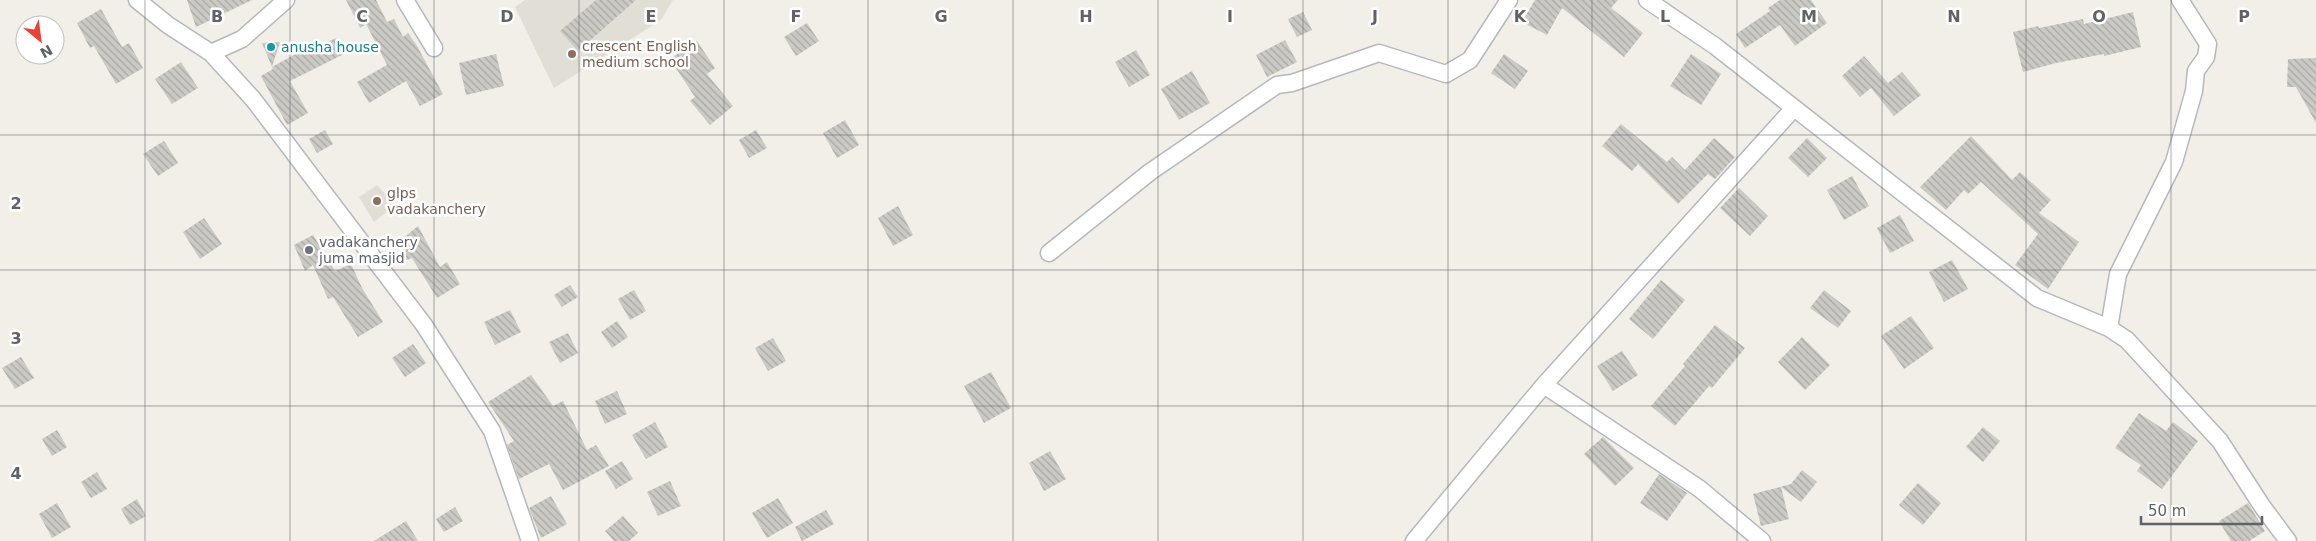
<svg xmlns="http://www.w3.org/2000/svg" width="2316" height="541" font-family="'DejaVu Sans',sans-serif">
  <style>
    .education { fill: #e1ded6 }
    .building { fill: url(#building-back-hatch) }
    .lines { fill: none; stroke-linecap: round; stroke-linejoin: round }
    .street-casing { stroke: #b5b8bc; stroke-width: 19 }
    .street { stroke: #fff; stroke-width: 16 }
    .grid { fill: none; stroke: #5f6368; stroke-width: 1; stroke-opacity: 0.55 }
    .culture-dot { fill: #0f9aa8; stroke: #fff; stroke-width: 2 }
    .education-dot { fill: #8d6e63; stroke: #fff; stroke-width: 2 }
    .worship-dot { fill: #6b7280; stroke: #fff; stroke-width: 2 }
    .labels { text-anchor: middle; stroke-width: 5; stroke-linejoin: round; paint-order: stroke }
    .education-label { font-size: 14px; fill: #785e54; stroke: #fff; text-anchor: start }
    .culture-label { font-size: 14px; fill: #0d838f; stroke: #fff; text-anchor: start }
    .worship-label { font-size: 14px; fill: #5b616d; stroke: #fff; text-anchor: start }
    .grid-label { font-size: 16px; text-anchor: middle; font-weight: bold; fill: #5f6368; stroke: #fff; stroke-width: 5; stroke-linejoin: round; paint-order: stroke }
  </style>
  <defs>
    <pattern id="building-back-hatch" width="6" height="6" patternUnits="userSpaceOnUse" patternTransform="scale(1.25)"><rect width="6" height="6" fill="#cccac5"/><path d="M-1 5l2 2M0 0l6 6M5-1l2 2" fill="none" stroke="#a9a8a4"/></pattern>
  </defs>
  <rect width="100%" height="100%" fill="#f1efe8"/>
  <!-- education -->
  <path class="education" d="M525,0h148l-12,20 -107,68 -39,-81z
    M377,185l19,20 -22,17 -15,-25z"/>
  <!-- building -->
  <path class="building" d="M187,0h65l-56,27z
    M346,0h30l11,22 7,-3 9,18 5,-4 9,13 26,48 -23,12 -14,-25 -37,22 -12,-21 30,-17 -21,-41 -6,4z
    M596,0h40l-58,51 -18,-20z
    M1535,0h83l-7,8 32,25 -19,24 -62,-49 -15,27 -25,-13z
    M1780,0h31l16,23 -32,23 -15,-21 -35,23 -9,-14 34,-23 -2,-3z
    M101,9l21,38 7,-4 14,25 -27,16 -22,-38 -4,2 -13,-25z
    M1303,12l9,18 -15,7 -9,-18z
    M2133,12l8,35 -37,9v-2l-48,9 -33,9 -10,-40 25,-6 1,2 44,-9 1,5z
    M807,23l12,18 -23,15 -12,-19z
    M336,38l8,16 -54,27 18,32 -21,12 -26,-49 12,-7 -1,-2 27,-15 1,3z
    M1285,40l12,22 -30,15 -11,-22z
    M697,41l18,27 -8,6 26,32 -23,19 -20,-24 5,-4 -25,-38z
    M280,42l-8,25 -10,-24z
    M1136,50l14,25 -21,12 -14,-25z
    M496,54l8,32 -38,9 -7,-32z
    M1504,54l24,17 -13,18 -24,-16z
    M1691,54l30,20 -20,31 -31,-19z
    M1864,56l24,27 14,-11 19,23 -27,21 -23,-28 -11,9 -18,-21z
    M2316,58v65l-20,-36h-9l1,-28z
    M181,62l17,26 -26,16 -17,-25z
    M1192,71l18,32 -31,17 -18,-31z
    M845,120l14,25 -22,13 -14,-25z
    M1621,124l46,38 5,-5 13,13 29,-32 21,19 -20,22 -7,-5 -30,30 -40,-40 -6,7 -30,-25z
    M325,130l8,14 -16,9 -8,-14z
    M756,130l11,18 -18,10 -10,-18z
    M1971,136l41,44 8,-8 31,28 -12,13 40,29 -31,47 -33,-24 23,-31 -57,-52 -13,12 -4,-4 -18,20 -26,-23z
    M1807,138l20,20 -19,19 -20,-19z
    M164,141l14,22 -20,13 -15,-22z
    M1852,176l17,30 -25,14 -17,-30z
    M1739,188l29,28 -18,20 -30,-28z
    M898,206l15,29 -20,11 -15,-28z
    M1900,215l14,26 -24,12 -13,-25z
    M204,218l18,26 -22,15 -17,-27z
    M418,226l22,41 7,-5 13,22 -23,14 -25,-40 -5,2 -6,-20z
    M313,235l22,36 16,-7 11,24 21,34 -25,15 -25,-40 -5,2 -15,-34 -8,6 -11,-26z
    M1952,260l16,29 -24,13 -15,-30z
    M1661,280l24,20 -32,39 -24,-20z
    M570,285l8,12 -16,10 -8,-12z
    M634,290l12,21 -16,9 -12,-21z
    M1824,290l27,21 -13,17 -28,-20z
    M510,310l11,22 -26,13 -11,-23z
    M1911,316l23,32 -30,21 -23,-33z
    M617,321l11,16 -16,11 -11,-16z
    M1715,325l30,23 -33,40 -3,-2 -34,40 -24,-20 34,-40 -2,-2z
    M568,333l10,20 -18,10 -11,-21z
    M1802,337l28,28 -25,25 -27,-28z
    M773,338l13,23 -18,10 -13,-23z
    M413,344l13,19 -21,14 -13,-19z
    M1622,351l16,24 -25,16 -16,-25z
    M21,357l13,21 -19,11 -13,-21z
    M991,372l20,36 -27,15 -20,-37z
    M531,375l22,31 10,-5 24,49 9,-5 13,21 -46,24 -14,-26 -30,15 -12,-34 7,-4 -26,-39z
    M617,391l10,23 -22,10 -10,-23z
    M2139,413l27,18 7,-9 25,19 -36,48 -25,-18 4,-6 -26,-17z
    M655,422l13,25 -22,12 -14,-24z
    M1983,427l17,14 -17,21 -17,-15z
    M57,430l10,17 -15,9 -10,-17z
    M1603,437l31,31 -19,18 -31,-32z
    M1050,451l16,28 -22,12 -15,-28z
    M622,461l11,18 -17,10 -11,-18z
    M1802,470l15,12 -16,20 -20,-15 8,32 -28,7 -8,-32 38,-10z
    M97,472l10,17 -16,9 -10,-16z
    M1659,474l28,19 -20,28 -27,-18z
    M670,481l11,25 -23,10 -11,-24z
    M1918,483l23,20 -18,22 -24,-20z
    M551,496l16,28 -26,14 -12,-30z
    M778,498l15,25 -26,15 -15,-25z
    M137,499l9,17 -16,9 -9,-16z
    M57,503l14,24 -19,11 -13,-24z
    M2248,503l17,28 -16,10h-18l-12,-20z
    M455,507l8,14 -19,11 -8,-13z
    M826,510l8,14 -32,17 -7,-14z
    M623,516l15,17 -9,8h-15l-9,-10z
    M406,521l12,20h-44z"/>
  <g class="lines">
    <defs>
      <path id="street" d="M137,0l31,25 43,28 31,-14 44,-39
        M405,0l29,48
        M1647,0l68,46 322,252 72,30 18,12 93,101 42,65 26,35
        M211,53l42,46 171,226 68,106 38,110
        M1049,253l101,-81 127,-87 15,-2 87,-30 67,21 24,-14 39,-60
        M2109,328l9,-54 56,-112 20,-71 2,-20 10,-14 2,-13 -28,-44
        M1544,385l156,104 62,52
        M1414,541l130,-156 250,-277"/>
    </defs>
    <!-- street casing -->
    <use href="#street" class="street-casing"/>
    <!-- street -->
    <use href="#street" class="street"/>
  </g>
  <!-- grid -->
  <path class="grid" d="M145,0v541M290,0v541M434,0v541M579,0v541M724,0v541M868,0v541M1013,0v541M1158,0v541M1303,0v541M1448,0v541M1592,0v541M1737,0v541M1882,0v541M2026,0v541M2171,0v541M0,135h2316M0,270h2316M0,406h2316"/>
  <!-- markers -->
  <circle class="culture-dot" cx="271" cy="47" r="5"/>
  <g class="education-dot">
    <circle cx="572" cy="54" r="5"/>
    <circle cx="377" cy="201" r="5"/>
  </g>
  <circle class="worship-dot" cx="309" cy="250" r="5"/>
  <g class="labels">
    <!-- education labels -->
    <g class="education-label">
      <text x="582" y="51">crescent English<tspan x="582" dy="16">medium school</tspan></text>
      <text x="387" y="198">glps<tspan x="387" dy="16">vadakanchery</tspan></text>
    </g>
    <!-- culture labels -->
    <g class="culture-label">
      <text x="281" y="52">anusha house</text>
    </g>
    <!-- worship labels -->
    <g class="worship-label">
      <text x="319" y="247">vadakanchery<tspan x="319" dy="16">juma masjid</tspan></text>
    </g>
  </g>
  <g class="grid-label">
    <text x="217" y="22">B</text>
    <text x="362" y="22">C</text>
    <text x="507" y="22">D</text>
    <text x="651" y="22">E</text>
    <text x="796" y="22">F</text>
    <text x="941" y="22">G</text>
    <text x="1086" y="22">H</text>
    <text x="1230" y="22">I</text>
    <text x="1375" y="22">J</text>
    <text x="1520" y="22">K</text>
    <text x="1665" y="22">L</text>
    <text x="1809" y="22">M</text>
    <text x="1954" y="22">N</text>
    <text x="2099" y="22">O</text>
    <text x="2244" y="22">P</text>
    <text x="16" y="209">2</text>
    <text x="16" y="344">3</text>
    <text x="16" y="479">4</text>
  </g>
  <!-- north arrow -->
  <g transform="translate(40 40) rotate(151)"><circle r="24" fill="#ffffff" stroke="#bfc1c3"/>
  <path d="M0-4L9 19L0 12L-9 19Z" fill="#ea4335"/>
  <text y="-8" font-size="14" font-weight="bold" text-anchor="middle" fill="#5f6368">N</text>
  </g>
  <!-- scale -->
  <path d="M2141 516v8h121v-8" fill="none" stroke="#5f6368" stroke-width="2.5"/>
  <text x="2148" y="516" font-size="15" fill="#5f6368" stroke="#ffffff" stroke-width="4" paint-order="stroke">50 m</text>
</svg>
